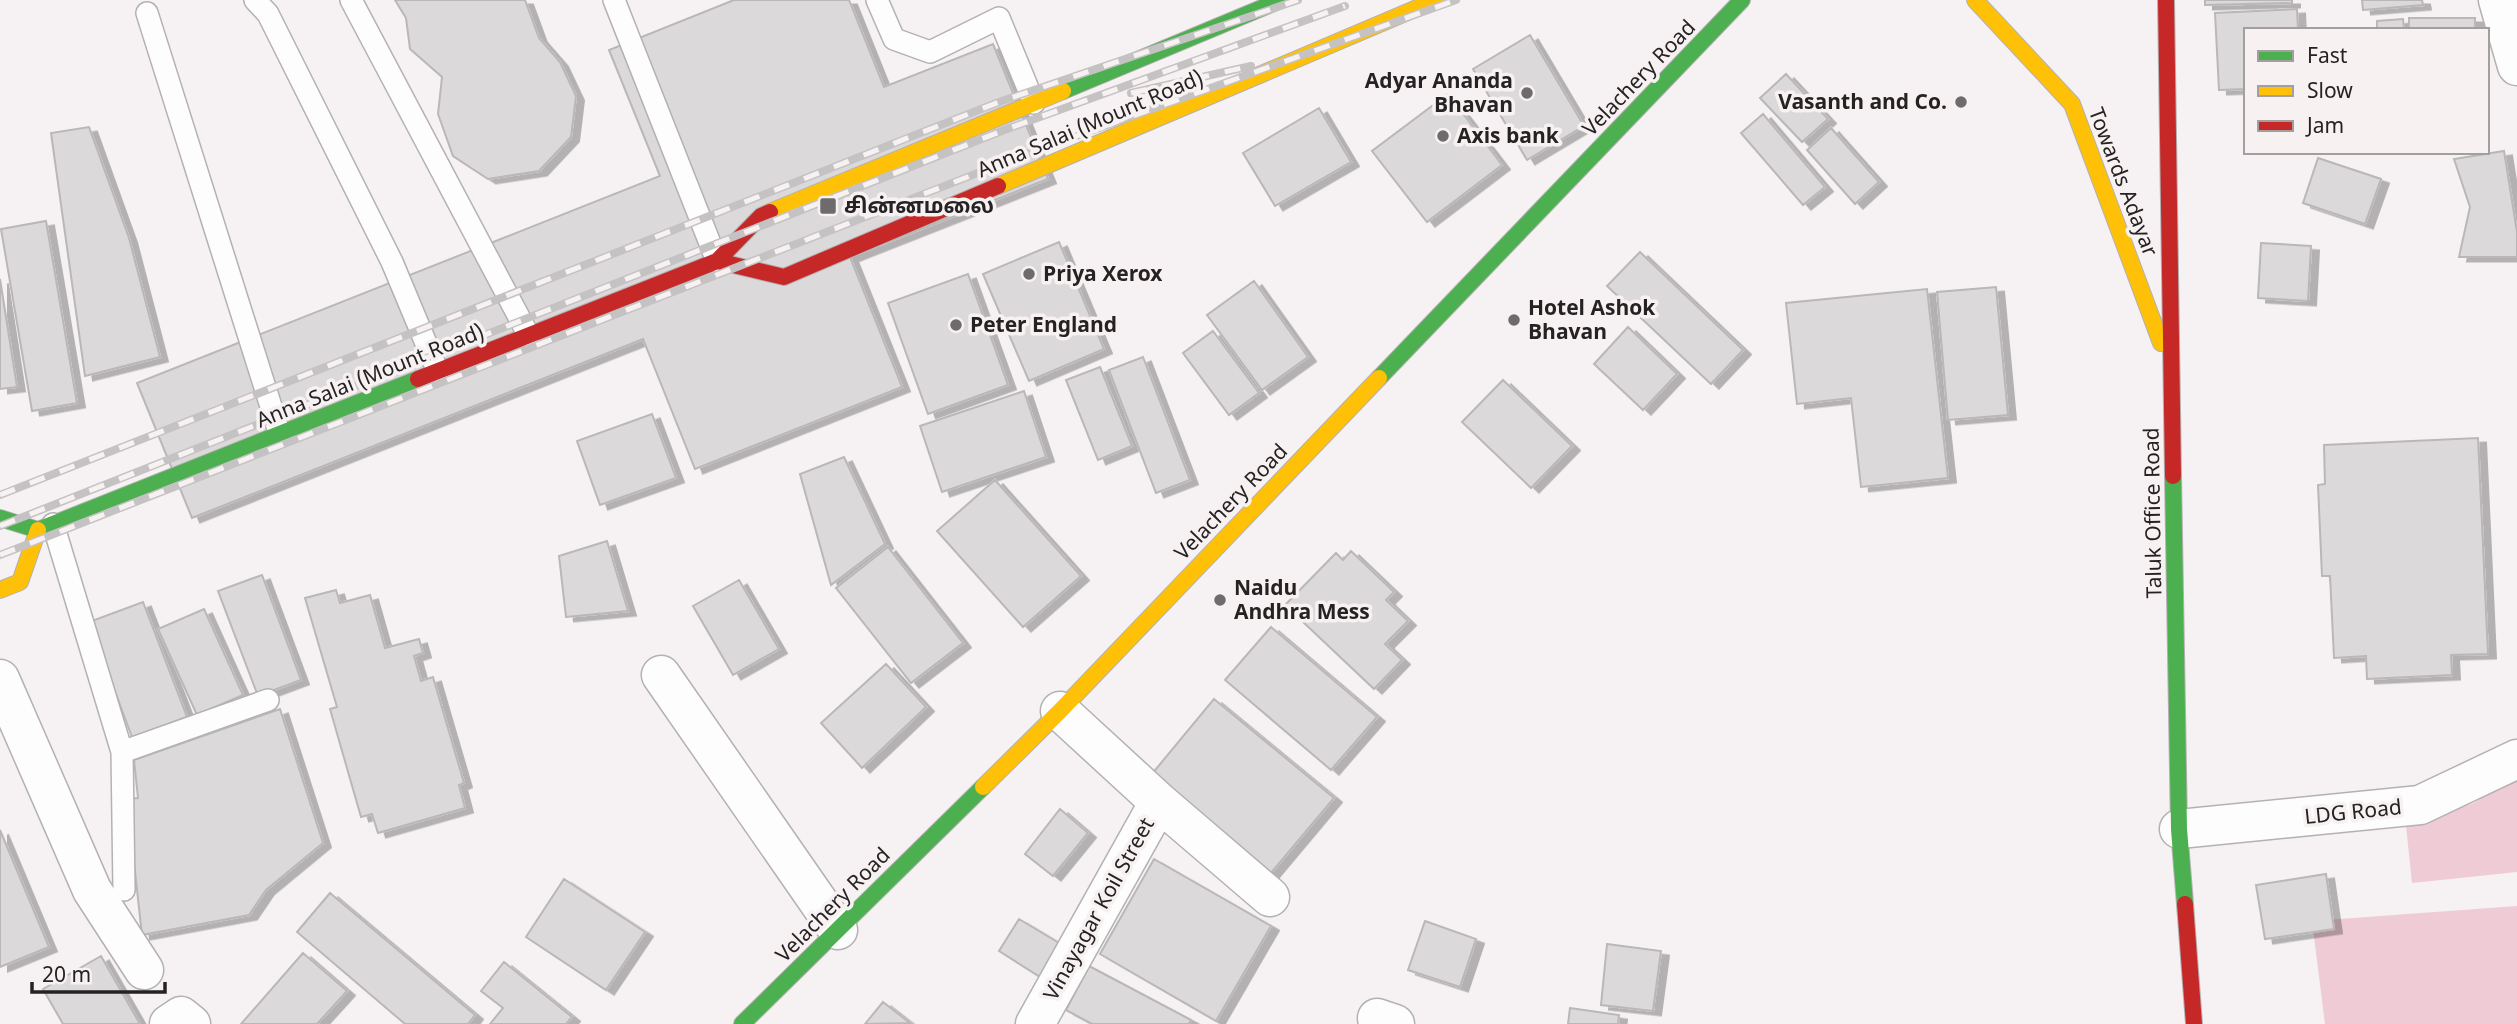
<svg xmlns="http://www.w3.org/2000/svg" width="2517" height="1024" font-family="Georgia,'Noto Sans Tamil',serif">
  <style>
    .green { fill: #efcbd5 }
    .building { fill: #dcd9da; stroke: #bab7b8; stroke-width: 2; filter: url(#shadow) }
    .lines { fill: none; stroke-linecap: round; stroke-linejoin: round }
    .lane-casing { stroke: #b4b1b2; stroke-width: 24 }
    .street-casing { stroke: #b4b1b2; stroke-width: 41 }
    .fast-casing { stroke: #b4b1b2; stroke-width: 18 }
    .slow-casing { stroke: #b4b1b2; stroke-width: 18 }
    .jam-casing { stroke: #b4b1b2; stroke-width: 18 }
    .lane { stroke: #fefdfd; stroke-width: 21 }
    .street { stroke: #fefdfd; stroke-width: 38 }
    .fast { stroke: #4caf50; stroke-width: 16 }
    .slow { stroke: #ffc107; stroke-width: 16 }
    .jam { stroke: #c62828; stroke-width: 16 }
    .rail-casing { stroke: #c4c2c3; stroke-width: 8 }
    .rail { stroke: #f7f1f2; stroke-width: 5; stroke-dasharray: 16; stroke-linecap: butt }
    .poi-dot { fill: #6e6b6c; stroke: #f7f1f2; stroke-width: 2.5 }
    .labels { text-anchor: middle; stroke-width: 7; stroke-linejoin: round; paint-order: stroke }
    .street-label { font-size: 21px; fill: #242223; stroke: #f7f1f2 }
    .poi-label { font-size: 21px; font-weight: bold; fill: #242223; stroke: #f7f1f2; text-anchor: start }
  </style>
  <defs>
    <filter id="shadow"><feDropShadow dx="8" dy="4.5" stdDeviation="0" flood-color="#0004"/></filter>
  </defs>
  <rect width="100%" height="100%" fill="#f6f2f3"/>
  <!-- green -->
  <path class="green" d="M2517,776v96l-105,11 -6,-57 68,-23z
    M2517,906v118h-192l-13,-103z"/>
  <!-- building -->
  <path class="building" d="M395,0h130l14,38 21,24 16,34 -5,41 -32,34 -51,8 -35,-23 -15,-42 4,-37 -32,-28 -4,-31z
    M734,0h115l35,87 109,-43 55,135 -198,78 52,130 -207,82 -52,-130 -451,179 -55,-135 523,-207 -51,-126z
    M2205,0h87v3l-87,2z
    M2362,0h60l1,5 -60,5z
    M2297,9l1,21h-52v59l-27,1 -4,-77z
    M2409,18h66v12h-66z
    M2403,19l1,11h-27v-9z
    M1530,35l54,91 -57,34 -54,-91z
    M1786,74l42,45 -26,23 -42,-44z
    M1448,94l54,71 -75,57 -55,-71z
    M1319,108l32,54 -76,44 -32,-53z
    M1763,114l62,73 -22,18 -62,-72z
    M89,127l40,111 31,119 -75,19 -34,-243z
    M1831,128l48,54 -24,22 -48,-54z
    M2504,151l13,81v25h-58l11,-50 -16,-48z
    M2318,158l63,21 -16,45 -62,-21z
    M46,221l31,182 -45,8 -31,-182z
    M1059,242l45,107 -75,32 -46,-107z
    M2261,243l50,3 -3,55 -50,-3z
    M1640,252l103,98 -32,34 -104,-98z
    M968,274l40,111 -80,29 -40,-111z
    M0,279l17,108 -17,2z
    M1254,281l54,76 -46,33 -55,-75z
    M1996,287l12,128 -60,5 -11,-128z
    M1927,289l21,189 -87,9 -10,-89 -54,6 -11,-101z
    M1628,327l49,47 -34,36 -49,-46z
    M1213,331l46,62 -30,22 -46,-62z
    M1143,357l47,123 -34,13 -47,-123z
    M1100,367l32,79 -34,14 -32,-80z
    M1503,380l69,66 -41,42 -69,-66z
    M1024,391l22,66 -104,35 -22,-66z
    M652,414l24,64 -76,27 -23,-64z
    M2478,438l10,216 -37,1 1,20 -85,4 -1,-23 -32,2 -4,-82h-8l-4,-91 7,-1 -1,-39z
    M844,457l41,87 -54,41 -31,-111z
    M995,480l86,96 -58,51 -86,-96z
    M607,541l21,70 -62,6 -7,-61z
    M888,547l75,96 -52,40 -75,-95z
    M1351,551l43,41 -8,8 22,21 -23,23 17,16 -28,29 -89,-84 51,-52 7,7z
    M262,575l39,105 -43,16 -40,-105z
    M739,580l40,69 -46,26 -40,-69z
    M336,590l4,13 30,-8 15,53 34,-9 4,14 -9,3 7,25 12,-4 31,106 -5,2 6,23 -87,25 -6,-19 -11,3 -31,-108 7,-2 -32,-109z
    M143,602l44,115 -55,20 -43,-115z
    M204,609l39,86 -46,20 -39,-86z
    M1271,627l106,90 -46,53 -106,-90z
    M886,664l40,43 -64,61 -41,-45z
    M1214,699l120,99 -63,75 -120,-98z
    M280,709l43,134 -57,47 -17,25 -107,20 -15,-136 11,-1 -4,-38z
    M1060,809l28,24 -35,43 -28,-22z
    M0,830l49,117 -49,20z
    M1154,859l117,67 -55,95 -116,-67z
    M2326,874l8,55 -69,10 -9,-54z
    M564,879l81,53 -39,58 -80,-53z
    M330,893l145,122 -7,9h-63l-108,-92z
    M1019,919l50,30 -21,33 -49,-31z
    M1425,921l51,18 -16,48 -52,-17z
    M1607,944l54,7 -8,60 -52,-6z
    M303,953l44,38 -30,33h-76z
    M101,956l39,68h-77l-20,-35z
    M504,962l68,55 -6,7h-76l13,-16 -22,-17z
    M1089,966l102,54 -2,4h-97l-26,-14z
    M883,1002l27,21 -45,1z
    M1570,1008l49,7 -1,9h-50z"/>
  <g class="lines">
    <defs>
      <path id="lane" d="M255,0l13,14 124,248 46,110
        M351,0l178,336
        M614,0l103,261
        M877,0l17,39 36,13 69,-34 35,85
        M147,13l133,422
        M53,524l69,228 2,138
        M122,752l146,-52"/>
      <path id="street" d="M2498,0l19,66
        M661,675l177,255
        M0,679l92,211 52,80
        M1159,802l111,95
        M2179,829l241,-24 97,-46
        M169,1024l12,-8 10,8
        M1035,1024l124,-222 -99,-91
        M1378,1024l-1,-6 18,6"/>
      <path id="fast" d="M1063,91l218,-91
        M1379,378l363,-378
        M2173,476l6,353 6,75
        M0,518l38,12 380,-151
        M742,1024l241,-237"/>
      <path id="slow" d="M1975,0l97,104 89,239
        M998,186l438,-186
        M770,212l293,-121
        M0,590l20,-8 18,-52
        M983,787l77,-76 319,-333"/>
      <path id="jam" d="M2166,0l7,476
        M717,261l67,16 214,-91
        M418,379l299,-118 44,-45 9,-4
        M2185,904l9,120"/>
    </defs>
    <!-- lane casing -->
    <use href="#lane" class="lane-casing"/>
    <!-- street casing -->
    <use href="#street" class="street-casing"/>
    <!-- fast casing -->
    <use href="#fast" class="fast-casing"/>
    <!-- slow casing -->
    <use href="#slow" class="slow-casing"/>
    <!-- jam casing -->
    <use href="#jam" class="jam-casing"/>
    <!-- lane -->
    <use href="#lane" class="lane"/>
    <!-- street -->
    <use href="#street" class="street"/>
    <!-- fast -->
    <use href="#fast" class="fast"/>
    <!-- slow -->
    <use href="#slow" class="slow"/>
    <!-- jam -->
    <use href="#jam" class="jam"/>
    <defs>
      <path id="rail" d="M1131,93l120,-27
        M0,495l999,-393 299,-102
        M0,526l1007,-397 338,-123
        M0,555l1021,-399 435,-156"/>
    </defs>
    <!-- rail casing -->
    <use href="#rail" class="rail-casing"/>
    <!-- rail -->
    <use href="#rail" class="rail"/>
  </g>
  <!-- markers -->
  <g class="poi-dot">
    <circle cx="1527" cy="93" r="7"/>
    <circle cx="1961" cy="102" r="7"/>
    <circle cx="1443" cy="136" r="7"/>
    <rect x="819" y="197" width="18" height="18" rx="3.5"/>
    <circle cx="1029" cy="274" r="7"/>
    <circle cx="1514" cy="320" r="7"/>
    <circle cx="956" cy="325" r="7"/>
    <circle cx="1220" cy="600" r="7"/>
  </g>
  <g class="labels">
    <!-- street labels -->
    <g class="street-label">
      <text transform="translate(1639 78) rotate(-46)" y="7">Velachery Road</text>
      <text transform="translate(1090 124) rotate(-23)" y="7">Anna Salai (Mount Road)</text>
      <text transform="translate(2123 182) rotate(69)" y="7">Towards Adayar</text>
      <text transform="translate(370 376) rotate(-22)" y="7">Anna Salai (Mount Road)</text>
      <text transform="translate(1231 502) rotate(-46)" y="7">Velachery Road</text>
      <text transform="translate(2153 513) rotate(-91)" y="7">Taluk Office Road</text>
      <text transform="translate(2353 812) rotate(-6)" y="7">LDG Road</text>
      <text transform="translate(833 905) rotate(-45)" y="7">Velachery Road</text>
      <text transform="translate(1099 909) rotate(-61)" y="7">Vinayagar Koil Street</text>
    </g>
    <!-- poi labels -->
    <g class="poi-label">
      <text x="1513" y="88" text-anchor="end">Adyar Ananda<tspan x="1513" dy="24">Bhavan</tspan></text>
      <text x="1947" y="109" text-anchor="end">Vasanth and Co.</text>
      <text x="1457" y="143">Axis bank</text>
      <text x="844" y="213">சின்னமலை</text>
      <text x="1043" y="281">Priya Xerox</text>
      <text x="1528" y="315">Hotel Ashok<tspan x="1528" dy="24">Bhavan</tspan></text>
      <text x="970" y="332">Peter England</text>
      <text x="1234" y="595">Naidu<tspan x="1234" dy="24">Andhra Mess</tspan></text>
    </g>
  </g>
  <!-- legend -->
  <rect x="2244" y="28" width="245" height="126" fill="#f7f1f2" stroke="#a39e9f" stroke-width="2"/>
  <rect x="2258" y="51" width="35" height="10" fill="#4caf50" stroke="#a39e9f" stroke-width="2"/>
  <text x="2307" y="63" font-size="21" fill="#242223">Fast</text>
  <rect x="2258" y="86" width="35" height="10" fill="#ffc107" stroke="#a39e9f" stroke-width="2"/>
  <text x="2307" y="98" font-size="21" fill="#242223">Slow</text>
  <rect x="2258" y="121" width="35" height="10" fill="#c62828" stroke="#a39e9f" stroke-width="2"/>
  <text x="2307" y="133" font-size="21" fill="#242223">Jam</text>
  <!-- scale -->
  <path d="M32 982v10h133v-10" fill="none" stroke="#242223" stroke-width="3.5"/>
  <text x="42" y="982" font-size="21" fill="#242223" stroke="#f7f1f2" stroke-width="5" paint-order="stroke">20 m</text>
</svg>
